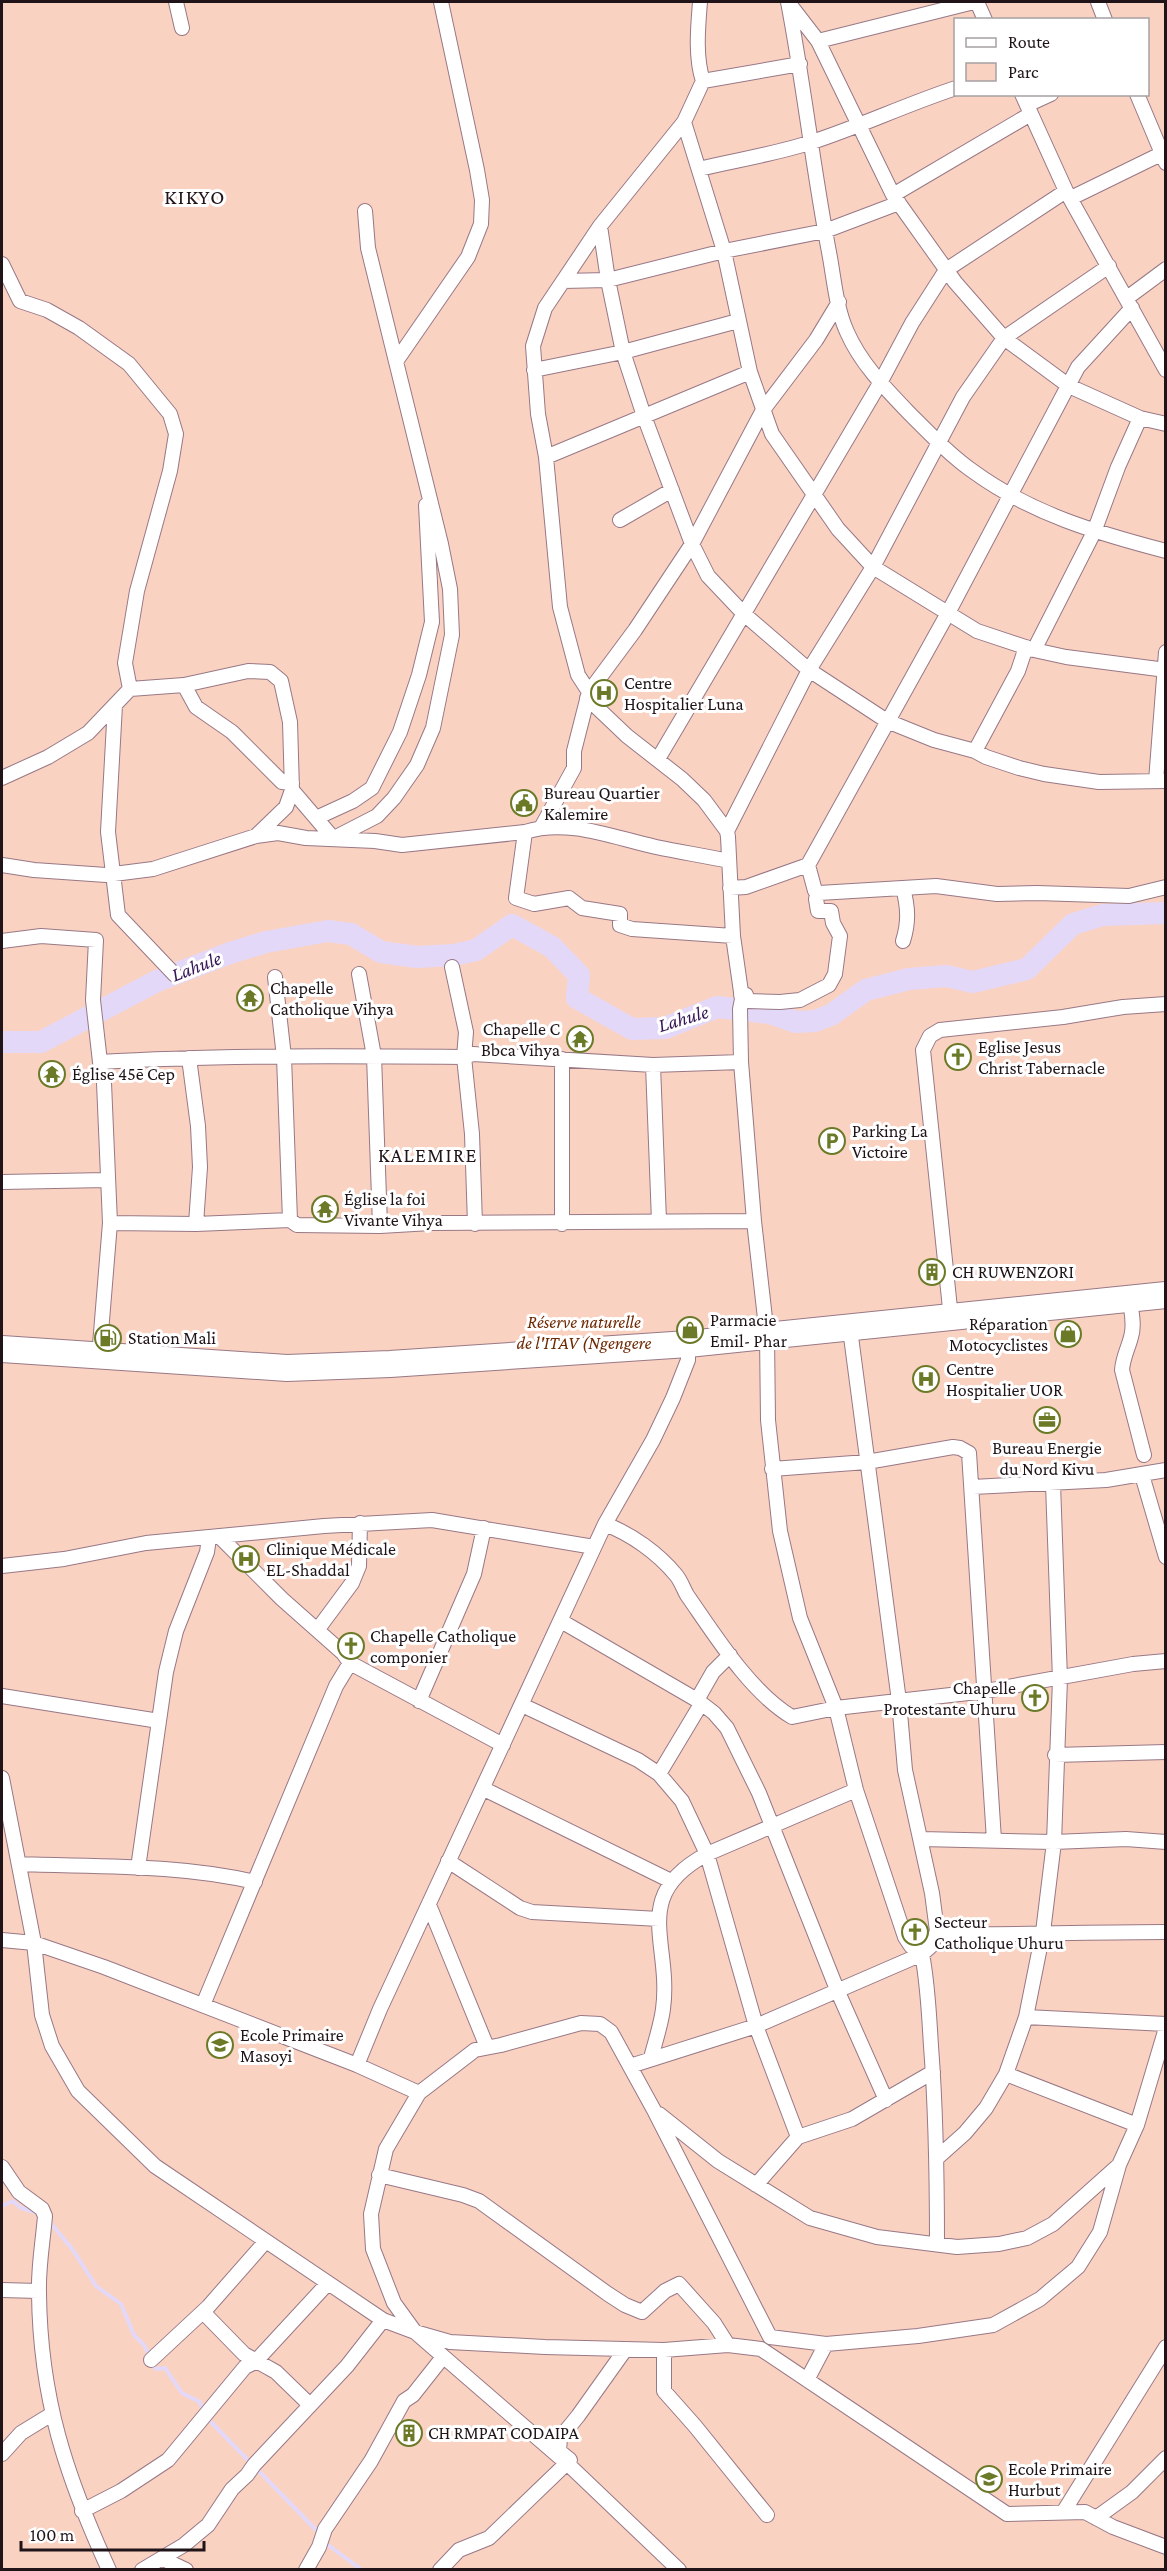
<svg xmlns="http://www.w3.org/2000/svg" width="1167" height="2571" font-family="'Crimson Pro',serif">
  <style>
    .green { fill: #fad2c2; fill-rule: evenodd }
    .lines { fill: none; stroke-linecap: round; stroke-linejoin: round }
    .stream { stroke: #e4d8f9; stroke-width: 4 }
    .river { stroke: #e4d8f9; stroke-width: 22 }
    .street-casing { stroke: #987885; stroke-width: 16 }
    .highway-casing { stroke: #987885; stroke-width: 28 }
    .street { stroke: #fff; stroke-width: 14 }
    .highway { stroke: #fff; stroke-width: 26 }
    .labels { text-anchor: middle; stroke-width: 6; stroke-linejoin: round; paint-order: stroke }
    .poi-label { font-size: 18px; fill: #201419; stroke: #fff; text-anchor: start }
    .park-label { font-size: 18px; font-style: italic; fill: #6e2903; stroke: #fff }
    .water-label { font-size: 20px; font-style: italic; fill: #351655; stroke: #fff }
    .neighbourhood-label { font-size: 20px; letter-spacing: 1.5px; fill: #201419; stroke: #fff }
    .quarter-label { font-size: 21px; letter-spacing: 1.5px; fill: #201419; stroke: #fff }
  </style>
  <rect width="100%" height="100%" fill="#fbf4f7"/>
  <!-- green -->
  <path class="green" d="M2,2h1163v2567h-1163zM956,20h192v74h-192z"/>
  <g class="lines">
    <!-- stream -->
    <path class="stream" d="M2,2206l11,-5 8,7 17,5
      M49,2221l24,29 23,36 25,18 13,31 10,10 6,12
      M152,2364l4,5 9,-1 17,25 18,9 3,9
      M207,2418l114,117
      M324,2542l38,28"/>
    <!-- river -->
    <path class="river" d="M2,1042h39l116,-61 73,-28 36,-11 62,-11 23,3 30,18 36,5 37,-2 22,-5 36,-25 40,22 27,28 -2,23 55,31 33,-1 52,-21 53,6 26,9 19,-1 16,-6 35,-25 43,-11 37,-3 27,6 54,-13 46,-45 30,-9 63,-2"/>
    <defs>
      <path id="street" d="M176,2l6,26
        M788,2c16,83 25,167 41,250 5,26 7,56 18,80 14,32 39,57 63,82 20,20 41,42 64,58 58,42 123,61 192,79
        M977,2l8,18
        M1098,2l7,18
        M791,6l27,35 75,154 62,87 49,56 65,48 71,32 26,6
        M818,41l156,-39
        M703,81l97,-17
        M1022,94l44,97 100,179
        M1137,94l29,69
        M1027,105l24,-11
        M684,122l40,129 26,121 22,62 66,95 35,38 104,64 57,19 32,7 100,13
        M699,169c37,-9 77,-15 113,-27 49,-16 95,-38 144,-54
        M893,195l136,-80
        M1071,198l90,-44
        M600,226l8,54 15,72 21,64 48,128 16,32 36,38 65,56 78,51 47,19 41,11 11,6 33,11 25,6 55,8 67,-1
        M2,264l18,37 27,9 32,18 50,36 41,50 6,20 -6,37 -33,120 -12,72 5,26 -42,44 -40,24 -46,21
        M563,281l45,-1 116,-29 101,-20 74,-28
        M1127,298l39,-29
        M397,360l71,-103 13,-33 1,-24 -5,-30 -36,-168
        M534,370l89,-18 115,-31
        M546,457l204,-85
        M620,520l52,-30
        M1034,650l60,-118 24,-65 22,-49
        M184,685l12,22 36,25 50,50 10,1
        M130,689l54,-4 64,-14 22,1 11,9 9,41 2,68 -6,17 -30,29
        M589,692l-11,-17 -18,-68 -14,-150 -8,-43 -5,-68 12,-38 55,-82 84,-104 19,-41c-8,-24 -5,-54 -3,-79
        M587,698l40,38 55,43 22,21 23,31 1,6 5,99 9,63 -2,10 1,53 13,159 13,115 1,84 12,111 20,87 36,90 20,82 49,147 6,9 11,8c6,31 7,61 9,92 5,66 6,132 6,198
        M115,705l-7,127 10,83 57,60
        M975,751l43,-80 8,-24
        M658,759l222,-376 32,-60 34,-53 120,-79
        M1156,781l10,-129
        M292,790l41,48
        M316,818l37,-17 19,-13 28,-56 19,-57 13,-53 -6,-117
        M542,826l32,-58v-17l15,-59 46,-62 57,-86 71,-134 53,-70 23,-38
        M727,831l82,-161 64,-103 90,-170 41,-59 105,-72
        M525,832l-9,66 18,6 35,-6 13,10 38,6v11l12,4 101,7
        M338,836l39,-20 17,-18 23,-33 16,-37 19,-93 -2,-46 -9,-45 -73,-296 -3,-37
        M2,865l32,5 72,5 47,-6 103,-33 22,-3 28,5 69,3 27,4 123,-13c43,-14 89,6 131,15 24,5 49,9 73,14
        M808,865l7,26 4,2
        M730,888l16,-1 62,-22 140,-252 130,-246 54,-59
        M903,888c5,19 6,34 0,53
        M819,893l117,-7 61,8 40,-1 92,3 37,-9
        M2,941l39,-5 55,4 -3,60 7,62
        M452,967l14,65 -2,25 8,77 3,90
        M359,974l15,82 6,170
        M275,977l9,80 6,163
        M741,995h5l2,6 32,1 20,-2 29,-15 6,-11 5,-38 -7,-13 -2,-12h-13l-2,-12 3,-6
        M189,1058l9,68 2,41 -4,57
        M562,1059v165
        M653,1065l6,156
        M2,1182l105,-2
        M110,1223l86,1 94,-4 7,5 83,1 51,-3 323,-2
        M1130,1299c1,12 5,26 1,38 -3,12 -8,20 -9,33l22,85
        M951,1318l-28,-268 7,-14 10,-6 123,-13 60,-10 43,-3
        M850,1329l49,372 6,69 27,123 5,38
        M99,1357l11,-134 -6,-140 -4,-21c122,-7 242,-6 364,-5l9,-3 180,11 88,-3
        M772,1469l95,-7 86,-15 7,1 9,5 25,387
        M1142,1475l24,82
        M973,1487l133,-7 60,-10
        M605,1524c26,10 53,29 71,51 5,6 7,13 11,20 28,40 63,97 105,122l44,-9 150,-17 147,-27 33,-3
        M220,1537l62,62 61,54 7,10 153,82
        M2,1566l62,-7 82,-16 178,-17 108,-6 162,27
        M561,1621l136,79 17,13 13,15 32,65 79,199 48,108
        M318,1629l34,-46 7,-17 1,-43
        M2,1696l157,25
        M697,1700l16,-28 17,-17
        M419,1701l55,-127 10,-46
        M522,1705l116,55 21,14 23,27 25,53 49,172 42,111 -42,48
        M1055,1755l111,-3
        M659,1774l42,-70
        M2,1778l32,165 8,72 10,31 26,45 77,75 228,154 32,12 35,10 95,5 119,3 64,-5 33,4 246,165 78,-2 28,15 53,20
        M484,1789l187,92
        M921,1839l133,3 72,-3 40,3
        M448,1861l72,47 12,4 127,7
        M19,1864c78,3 160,0 236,18
        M138,1868l28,-196 10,-41 31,-79 2,-14
        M429,1905l58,142
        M2,1940l32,3 70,24 253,98 62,28
        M203,2005l133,-319 14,-23
        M1026,2017l140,7
        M651,2058c4,-16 10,-33 12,-49 9,-67 -34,-113 44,-155l149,-64
        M357,2065l23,-56 225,-485 48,-84 20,-42 15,-38v-16
        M630,2066l126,-40 166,-72 9,-8 6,-15 10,3c73,1 145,-2 219,-2
        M1006,2074l131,51
        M659,2114l59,47 92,57 67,19 80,10 42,-3 28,-6 26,-14 66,-59
        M798,2137l54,-18 81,-47
        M937,2158l28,-25 21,-25 20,-34 20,-57 17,-85 11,-90 6,-163 -7,-195
        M2,2167l17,25 23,17 3,7c-2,25 -7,52 -6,77 1,105 27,183 70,277
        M379,2175l84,20 16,6 129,93 17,11 17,7 23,-21 14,-7 35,39 14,22
        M2,2290l36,1
        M203,2312l41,42 32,18 34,33
        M770,2337l56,7 92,-8 75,-11 47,-26 38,-32 22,-35 19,-67 18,-40 29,-97
        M664,2350v41l31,35 72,89
        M151,2360l57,-53 57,-65
        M807,2380l19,-36
        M2,2454l19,-21 31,-19
        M82,2511l39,-20 47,-31 77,-93 10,-5 73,-79
        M1064,2511l102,-164
        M1096,2518l36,-26 34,-34
        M163,2559l23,11
        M142,2570l42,-25 24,-20 24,-36 15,-14 7,-10 93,-99 36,-46
        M306,2570l13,-23 6,-18 46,-68 33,-60 9,-6 30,-38
        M440,2570l19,-20 30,-12 81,-78 -11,-9 1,-13 18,-22 47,-66
        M679,2570l-108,-103 -156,-135 -21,-29 -21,-54 -2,-35 15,-65 33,-56 56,-43 26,-5 80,-22 19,1 11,8 44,80 115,225"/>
      <path id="highway" d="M2,1349l285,19 103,-4 298,-20 478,-49"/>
    </defs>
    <!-- street casing -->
    <use href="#street" class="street-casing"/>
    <!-- highway casing -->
    <use href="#highway" class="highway-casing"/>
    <!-- street -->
    <use href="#street" class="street"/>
    <!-- highway -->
    <use href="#highway" class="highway"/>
  </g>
  <!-- icons -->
  <defs>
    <symbol id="hospital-ring" viewBox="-11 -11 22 22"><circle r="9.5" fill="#fff" stroke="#6b7a27" stroke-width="1.5"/><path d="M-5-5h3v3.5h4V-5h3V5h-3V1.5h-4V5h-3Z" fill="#6b7a27"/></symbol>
    <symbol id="civic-ring" viewBox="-11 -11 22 22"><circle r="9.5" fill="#fff" stroke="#6b7a27" stroke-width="1.5"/><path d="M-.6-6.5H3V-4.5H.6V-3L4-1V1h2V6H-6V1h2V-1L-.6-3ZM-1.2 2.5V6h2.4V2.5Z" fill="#6b7a27"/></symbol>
    <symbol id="temple-ring" viewBox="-11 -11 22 22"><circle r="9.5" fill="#fff" stroke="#6b7a27" stroke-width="1.5"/><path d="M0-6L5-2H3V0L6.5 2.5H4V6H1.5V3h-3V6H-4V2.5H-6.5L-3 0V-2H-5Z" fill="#6b7a27"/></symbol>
    <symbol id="church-ring" viewBox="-11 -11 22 22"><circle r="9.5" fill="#fff" stroke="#6b7a27" stroke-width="1.5"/><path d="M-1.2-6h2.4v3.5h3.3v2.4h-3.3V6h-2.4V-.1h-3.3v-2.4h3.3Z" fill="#6b7a27"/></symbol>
    <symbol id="parking-ring" viewBox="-11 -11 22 22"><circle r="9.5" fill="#fff" stroke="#6b7a27" stroke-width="1.5"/><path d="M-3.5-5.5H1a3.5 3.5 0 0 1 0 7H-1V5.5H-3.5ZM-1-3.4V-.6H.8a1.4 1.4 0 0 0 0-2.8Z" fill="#6b7a27"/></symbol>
    <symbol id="building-ring" viewBox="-11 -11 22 22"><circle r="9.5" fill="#fff" stroke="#6b7a27" stroke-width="1.5"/><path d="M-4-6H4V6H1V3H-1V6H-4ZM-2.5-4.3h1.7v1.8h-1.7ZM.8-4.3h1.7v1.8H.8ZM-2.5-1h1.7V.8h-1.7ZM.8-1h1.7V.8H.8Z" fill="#6b7a27"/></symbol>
    <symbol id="shop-ring" viewBox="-11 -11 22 22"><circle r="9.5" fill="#fff" stroke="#6b7a27" stroke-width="1.5"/><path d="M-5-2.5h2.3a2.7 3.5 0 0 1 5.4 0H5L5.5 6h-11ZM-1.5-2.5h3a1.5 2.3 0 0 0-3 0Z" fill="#6b7a27"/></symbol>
    <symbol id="fuel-ring" viewBox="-11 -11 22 22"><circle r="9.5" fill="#fff" stroke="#6b7a27" stroke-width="1.5"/><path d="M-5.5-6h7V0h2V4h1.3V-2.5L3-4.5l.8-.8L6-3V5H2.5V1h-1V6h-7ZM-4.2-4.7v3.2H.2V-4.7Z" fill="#6b7a27"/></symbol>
    <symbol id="office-ring" viewBox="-11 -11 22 22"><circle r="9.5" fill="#fff" stroke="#6b7a27" stroke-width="1.5"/><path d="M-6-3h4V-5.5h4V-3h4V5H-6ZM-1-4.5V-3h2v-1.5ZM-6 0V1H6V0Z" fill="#6b7a27"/></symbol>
    <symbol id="school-ring" viewBox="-11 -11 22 22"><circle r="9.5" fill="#fff" stroke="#6b7a27" stroke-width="1.5"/><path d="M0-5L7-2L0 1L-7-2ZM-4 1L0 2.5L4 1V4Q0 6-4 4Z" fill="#6b7a27"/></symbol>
  </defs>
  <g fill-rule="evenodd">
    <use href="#hospital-ring" x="589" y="678" width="30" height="30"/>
    <use href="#civic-ring" x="509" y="788" width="30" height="30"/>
    <use href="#temple-ring" x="235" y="983" width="30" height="30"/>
    <use href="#temple-ring" x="565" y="1024" width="30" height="30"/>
    <use href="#church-ring" x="943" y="1042" width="30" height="30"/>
    <use href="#temple-ring" x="37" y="1059" width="30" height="30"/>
    <use href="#parking-ring" x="817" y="1126" width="30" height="30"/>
    <use href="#temple-ring" x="310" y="1194" width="30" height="30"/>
    <use href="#building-ring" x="917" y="1257" width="30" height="30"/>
    <use href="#shop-ring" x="675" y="1315" width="30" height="30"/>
    <use href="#shop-ring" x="1053" y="1319" width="30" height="30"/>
    <use href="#fuel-ring" x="93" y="1323" width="30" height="30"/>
    <use href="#hospital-ring" x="911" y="1364" width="30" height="30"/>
    <use href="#office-ring" x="1032" y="1405" width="30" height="30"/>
    <use href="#hospital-ring" x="231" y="1544" width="30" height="30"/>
    <use href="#church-ring" x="336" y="1631" width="30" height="30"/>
    <use href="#church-ring" x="1020" y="1683" width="30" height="30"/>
    <use href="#church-ring" x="900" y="1917" width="30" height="30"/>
    <use href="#school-ring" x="205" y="2030" width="30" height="30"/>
    <use href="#building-ring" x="394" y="2418" width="30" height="30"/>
    <use href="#school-ring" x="974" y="2464" width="30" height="30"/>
  </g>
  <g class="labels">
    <!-- poi labels -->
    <g class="poi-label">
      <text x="624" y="689">Centre<tspan x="624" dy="21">Hospitalier Luna</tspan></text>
      <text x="544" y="799">Bureau Quartier<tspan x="544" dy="21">Kalemire</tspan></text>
      <text x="270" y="994">Chapelle<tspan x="270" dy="21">Catholique Vihya</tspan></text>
      <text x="560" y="1035" text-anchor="end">Chapelle C<tspan x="560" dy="21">Bbca Vihya</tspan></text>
      <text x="978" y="1053">Eglise Jesus<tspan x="978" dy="21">Christ Tabernacle</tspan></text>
      <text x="72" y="1080">Église 45ē Cep</text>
      <text x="852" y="1137">Parking La<tspan x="852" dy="21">Victoire</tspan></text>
      <text x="344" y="1205">Église la foi<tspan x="344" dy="21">Vivante Vihya</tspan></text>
      <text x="952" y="1278">CH RUWENZORI</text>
      <text x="710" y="1326">Parmacie<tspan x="710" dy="21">Emil- Phar</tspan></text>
      <text x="1048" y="1330" text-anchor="end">Réparation<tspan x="1048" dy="21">Motocyclistes</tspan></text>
      <text x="128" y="1344">Station Mali</text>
      <text x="946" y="1375">Centre<tspan x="946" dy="21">Hospitalier UOR</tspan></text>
      <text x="1047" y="1454" text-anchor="middle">Bureau Energie<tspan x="1047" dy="21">du Nord Kivu</tspan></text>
      <text x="266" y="1555">Clinique Médicale<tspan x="266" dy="21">EL-Shaddal</tspan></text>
      <text x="370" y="1642">Chapelle Catholique<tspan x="370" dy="21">componier</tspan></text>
      <text x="1016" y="1694" text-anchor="end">Chapelle<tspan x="1016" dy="21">Protestante Uhuru</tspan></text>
      <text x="934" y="1928">Secteur<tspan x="934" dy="21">Catholique Uhuru</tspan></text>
      <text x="240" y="2041">Ecole Primaire<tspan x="240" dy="21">Masoyi</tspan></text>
      <text x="428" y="2439">CH RMPAT CODAIPA</text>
      <text x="1008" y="2475">Ecole Primaire<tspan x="1008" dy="21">Hurbut</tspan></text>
    </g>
    <!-- park labels -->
    <g class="park-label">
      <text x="584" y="1328">Réserve naturelle<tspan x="584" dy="21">de l'ITAV (Ngengere</tspan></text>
    </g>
    <!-- water labels -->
    <g class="water-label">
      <text transform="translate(196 966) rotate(-21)" y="7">Lahule</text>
      <text transform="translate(683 1018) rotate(-17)" y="7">Lahule</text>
    </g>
    <!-- neighbourhood labels -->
    <g class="neighbourhood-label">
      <text x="428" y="1162">KALEMIRE</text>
    </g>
    <!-- quarter labels -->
    <g class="quarter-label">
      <text x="195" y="204">KIKYO</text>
    </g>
  </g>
  <!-- border -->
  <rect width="1167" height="2571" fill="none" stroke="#201419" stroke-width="6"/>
  <!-- legend -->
  <rect x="954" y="18" width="195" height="78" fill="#ffffff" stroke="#a6a1a3" stroke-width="1.5"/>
  <rect x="966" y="38" width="30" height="9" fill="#ffffff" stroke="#a6a1a3" stroke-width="1.5"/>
  <text x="1008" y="48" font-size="18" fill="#201419">Route</text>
  <rect x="966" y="63" width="30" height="18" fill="#fad2c2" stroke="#a6a1a3" stroke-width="1.5"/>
  <text x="1008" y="78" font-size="18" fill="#201419">Parc</text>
  <!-- scale -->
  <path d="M21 2541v9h183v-9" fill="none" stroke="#201419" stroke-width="3"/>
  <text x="30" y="2541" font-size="18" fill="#201419" stroke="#ffffff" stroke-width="4.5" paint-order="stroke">100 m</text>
</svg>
